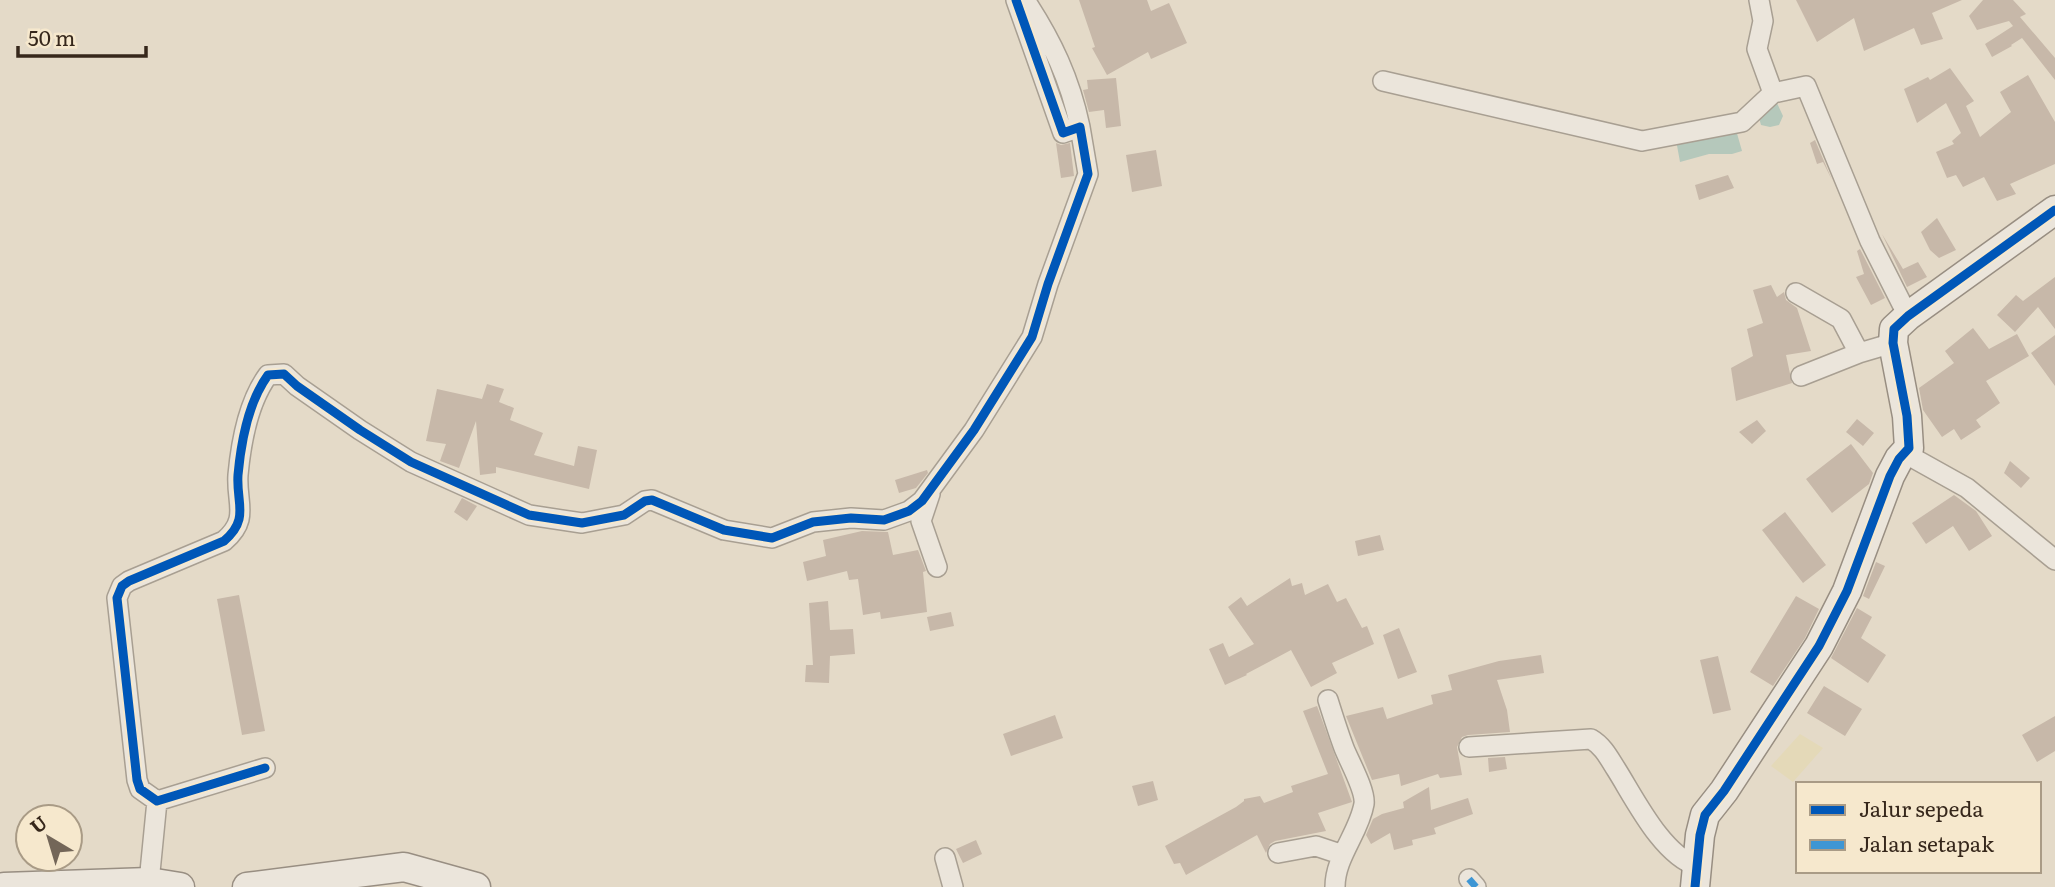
<svg xmlns="http://www.w3.org/2000/svg" width="2055" height="887" font-family="Literata,serif">
  <style>
    .farmland { fill: #e4d9b8 }
    .water { fill: #b5c8bb }
    .building { fill: #c7b8a9 }
    .lines { fill: none; stroke-linecap: round; stroke-linejoin: round }
    .street-casing { stroke: #a89f92; stroke-width: 22 }
    .secondary-casing { stroke: #988e82; stroke-width: 31 }
    .street { stroke: #ebe5db; stroke-width: 19 }
    .secondary { stroke: #ebe5db; stroke-width: 28 }
    .quiet { stroke: #3e96d4; stroke-width: 7; stroke-dasharray: 14 7; stroke-linecap: butt }
    .cycleway-casing { stroke: #f6e8cd; stroke-width: 13 }
    .cycleway { stroke: #0057b8; stroke-width: 9 }
  </style>
  <rect width="100%" height="100%" fill="#e4dac8"/>
  <!-- farmland -->
  <path class="farmland" d="M1800,734l23,14 -30,34 -22,-16z"/>
  <!-- water -->
  <path class="water" d="M1776,101l7,15 -4,9 -9,2 -9,-2 -3,-11z
    M1736,130l6,21 -10,3h-23l-29,8 -4,-22z"/>
  <!-- building -->
  <path class="building" d="M1079,0h68l4,11 18,-8 18,40 -36,16 -3,-7 -41,23 -15,-27 3,-1z
    M1796,0h166l-30,13 11,26 -22,6 -7,-17 -50,23 -10,-33 -37,24z
    M1983,0h30l13,14 -6,3 35,41v22l-33,-42 -11,7 1,1 -20,11 -7,-13 28,-18 -4,-5 -32,9 -8,-14z
    M1950,68l24,33 -8,5 14,31 31,-25 -11,-20 28,-17 27,47v42l-45,20 6,10 -19,7 -13,-24 -21,10 -7,-12 -9,3 -11,-26 18,-8 -2,-3 9,-8 -15,-30 -29,20 -13,-34 24,-12 2,3z
    M1116,78l5,48 -15,2 -2,-18 -15,2 -6,-22 5,-1 -1,-9z
    M1815,140l17,40 -9,-18 -6,2 -7,-21z
    M1056,143l5,2 9,-2 4,33 -13,2z
    M1156,150l6,36 -30,6 -6,-37z
    M1728,175l6,13 -35,12 -4,-15z
    M1937,218l19,32 -17,8 -9,-8 -9,-18z
    M1882,234l21,35 15,-7 9,15 -20,10z
    M1860,249l25,49 -14,7 -15,-28 8,-3 -7,-23z
    M2055,277v52l-17,-22 -23,25 -18,-17 19,-20 7,6z
    M1771,285l6,12 7,-5 2,8 11,8 14,43 -25,4 6,28 -56,18 -5,-33 22,-12 -6,-27 16,-6 -10,-33z
    M1973,328l16,21 28,-15 12,22 -43,25 14,22 -24,17 5,7 -20,13 -7,-11 -12,8 -19,-27 -4,-22 35,-25 -9,-12z
    M2055,335v51l-24,-33z
    M487,384l17,5 -5,13 15,6 -4,12 33,13 -9,22 40,11 4,-20 19,4 -8,39 -93,-22v6l-16,2 -4,-54 -17,47 -19,-7 6,-17 -20,-3 11,-52 45,10z
    M1857,419l17,14 -11,13 -17,-14z
    M1757,420l9,11 -14,13 -13,-12z
    M1851,444l22,29 -4,11 -37,29 -26,-34z
    M2010,461l20,17 -9,10 -17,-15z
    M927,470l1,3 -12,15 -17,5 -4,-13z
    M1954,495l22,16 16,25 -23,15 -16,-25 -27,18 -14,-21z
    M462,498l15,8 -10,15 -13,-9z
    M1785,512l41,53 -23,18 -41,-53z
    M862,531l26,1 5,23 25,-5 8,21 -3,1 4,40 -46,7 -1,-7 -17,3 -5,-36 -9,1 -2,-9 -40,10 -4,-19 23,-6 -3,-16z
    M1380,535l4,15 -26,6 -3,-15z
    M1876,562l9,4 -16,33 -6,-3z
    M1290,578l2,8 10,-3 3,12 23,-11 9,18 9,-4 16,30 5,-2 7,18 -42,19 5,10 -26,14 -20,-37 -45,24 1,1 -22,10 -16,-36 14,-6 6,14 25,-13 -26,-37 13,-10 6,9z
    M239,595l26,136 -23,4 -25,-136z
    M1796,596l23,13 -14,29 -32,48 -23,-14z
    M828,601l2,29 23,-1 2,25 -25,2 -1,27 -24,-1 1,-17h7l-4,-62z
    M1857,608l15,9 -11,21 25,17 -18,28 -37,-25z
    M951,612l3,14 -24,5 -3,-14z
    M1399,628l18,44 -19,7 -15,-44z
    M1541,655l3,18 -47,7 10,30 3,22 -42,3 -6,2 -5,10 5,28 -22,3 -2,-4 -37,12 -2,-12 -27,6 -26,-64 37,-9 4,12 46,-15 -2,-9 21,-5 -4,-15 51,-14z
    M1718,656l13,54 -18,4 -13,-54z
    M1824,686l38,23 -17,27 -38,-23z
    M1317,706l35,96 -34,11 8,18 -51,10 -5,3 -4,9 -9,-18 -71,40 -6,-12 -6,1 -9,-18 71,-39 8,-6v-2l16,-3 4,7 29,-11 -2,-6 37,-12 -25,-63z
    M1055,715l8,23 -52,18 -8,-22z
    M2055,716v35l-18,11 -15,-27z
    M1505,757l2,12 -18,3 -1,-14z
    M1153,781l5,19 -20,6 -6,-20z
    M1429,787l2,23 37,-12 5,16 -39,14 2,6 -24,6 1,5 -19,5 -4,-17 -19,11 -5,-9 7,-16 9,-5 22,-6 -1,-6z
    M976,840l6,14 -19,9 -7,-14z"/>
  <g class="lines">
    <defs>
      <path id="street" d="M1025,0c27,41 45,79 55,127
        M1759,0l4,21 -6,28 16,44
        M1383,81l259,60 100,-19 31,-29 33,-7 64,155 38,75
        M1796,293l45,26 18,34 34,-10
        M1801,376l58,-23
        M1906,454l61,34 88,72
        M930,494l-9,27 16,46
        M1328,700c5,16 10,32 16,48 5,13 22,43 20,56 -5,29 -29,53 -29,83
        M1469,747l122,-8c12,7 18,19 25,30 19,30 46,86 81,97
        M265,768l-108,33 -17,-12 -3,-9 -20,-182 5,-12 7,-5 95,-40c26,-22 12,-38 14,-66 3,-33 11,-74 30,-100l16,-1 13,12 63,44 51,32 118,53 53,8 42,-8 21,-14 7,-1 72,30 48,8 41,-16 38,-4 33,2 25,-9 13,-10 52,-71 58,-93 16,-53 40,-110 -8,-47 -17,6 -47,-133
        M1278,853l38,-7 27,9
        M945,858l8,29
        M1469,879l7,8
        M149,882l8,-81"/>
      <path id="secondary" d="M4,887l145,-5 31,5
        M247,887l157,-20 72,20
        M1695,887l5,-52 5,-20 19,-24 95,-145 28,-55 43,-115 9,-17 10,-11 -2,-32 -14,-73 1,-14 14,-13 147,-106"/>
    </defs>
    <!-- street casing -->
    <use href="#street" class="street-casing"/>
    <!-- secondary casing -->
    <use href="#secondary" class="secondary-casing"/>
    <!-- street -->
    <use href="#street" class="street"/>
    <!-- secondary -->
    <use href="#secondary" class="secondary"/>
    <!-- quiet -->
    <path class="quiet" d="M1469,879l7,8"/>
    <defs>
      <path id="cycleway" d="M265,768l-108,33 -17,-12 -3,-9 -20,-182 5,-12 7,-5 95,-40c26,-22 12,-38 14,-66 3,-33 11,-74 30,-100l16,-1 13,12 63,44 51,32 118,53 53,8 42,-8 21,-14 7,-1 72,30 48,8 41,-16 38,-4 33,2 25,-9 13,-10 52,-71 58,-93 16,-53 40,-110 -8,-47 -17,6 -47,-133
        M1695,887l5,-52 5,-20 19,-24 95,-145 28,-55 43,-115 9,-17 10,-11 -2,-32 -14,-73 1,-14 14,-13 147,-106"/>
    </defs>
    <!-- cycleway casing -->
    <use href="#cycleway" class="cycleway-casing"/>
    <!-- cycleway -->
    <use href="#cycleway" class="cycleway"/>
  </g>
  <!-- legend -->
  <rect x="1796" y="782" width="245" height="91" fill="#f6e8cd" stroke="#a99b86" stroke-width="2"/>
  <rect x="1810" y="805" width="35" height="10" fill="#0057b8" stroke="#a99b86" stroke-width="2"/>
  <text x="1859" y="817" font-size="21" fill="#36271b">Jalur sepeda</text>
  <rect x="1810" y="840" width="35" height="10" fill="#3e96d4" stroke="#a99b86" stroke-width="2"/>
  <text x="1859" y="852" font-size="21" fill="#36271b">Jalan setapak</text>
  <!-- north arrow -->
  <g transform="translate(49 838) rotate(322)"><circle r="33" fill="#f6e8cd" stroke="#a99b86" stroke-width="2"/>
  <path d="M0-5L12 26L0 18L-12 26Z" fill="#736658"/>
  <text y="-10" font-size="19" font-weight="bold" text-anchor="middle" fill="#36271b">U</text>
  </g>
  <!-- scale -->
  <path d="M18 46v10h128v-10" fill="none" stroke="#36271b" stroke-width="3.5"/>
  <text x="28" y="46" font-size="21" fill="#36271b" stroke="#f6e8cd" stroke-width="5" paint-order="stroke">50 m</text>
</svg>
